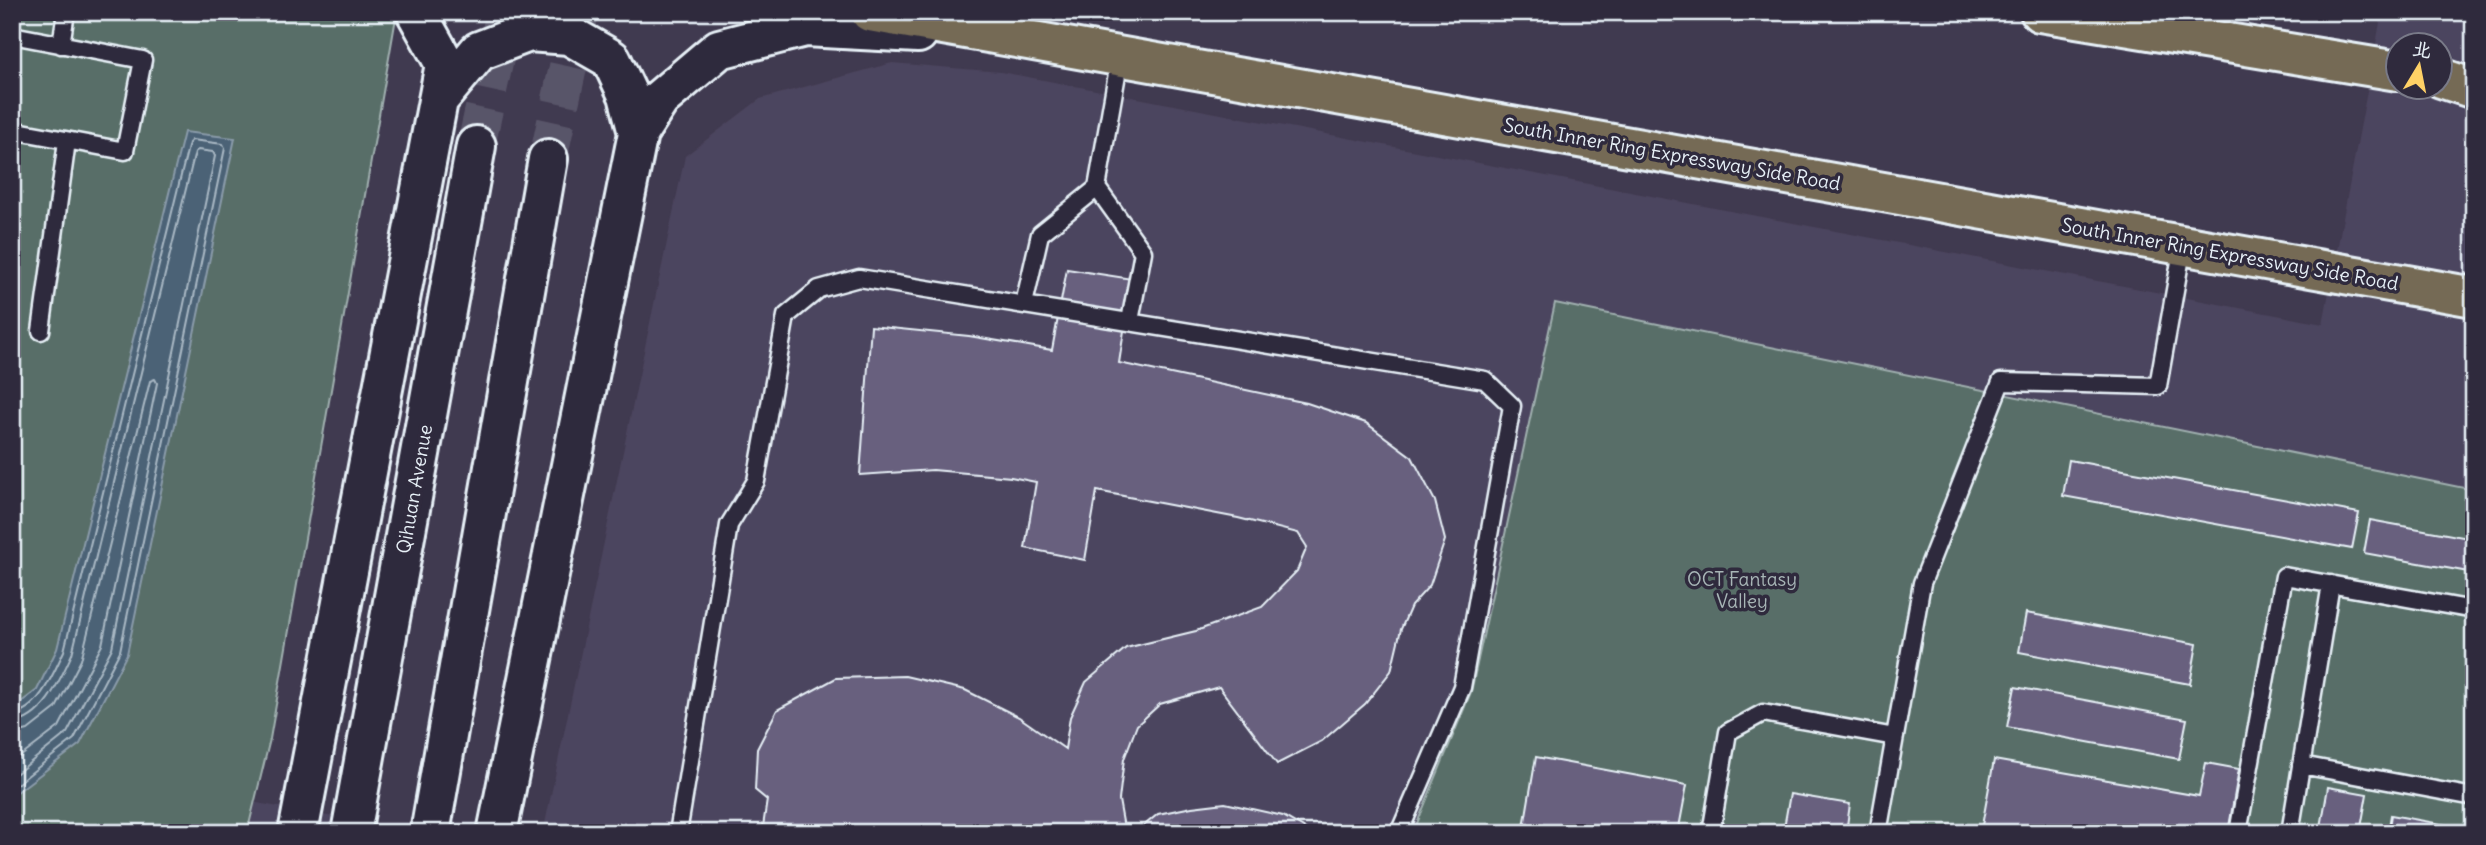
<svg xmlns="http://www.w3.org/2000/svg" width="2486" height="845" font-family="Delius,'LXGW WenKai TC',sans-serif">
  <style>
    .built { fill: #4c455e; fill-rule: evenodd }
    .green { fill: #596e67; stroke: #a0b0b0; stroke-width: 2 }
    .water { fill: #4b6276; stroke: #8a9baa; stroke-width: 2 }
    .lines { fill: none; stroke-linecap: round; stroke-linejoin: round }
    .shore { stroke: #a9b8c4; stroke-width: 2 }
    .building { fill: #67607e; stroke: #e8f1f8; stroke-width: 2 }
    .secondary-tunnel { stroke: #595569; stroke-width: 38; stroke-dasharray: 38 19; stroke-linecap: butt }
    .lane-casing { stroke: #e8f1f8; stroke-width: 21 }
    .secondary-casing { stroke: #e8f1f8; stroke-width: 44 }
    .primary-casing { stroke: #e8f1f8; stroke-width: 44 }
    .highway-casing { stroke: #e8f1f8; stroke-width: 44 }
    .lane { stroke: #2f2a3d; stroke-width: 16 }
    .secondary { stroke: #2f2a3d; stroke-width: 38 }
    .primary { stroke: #746b55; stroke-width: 38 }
    .highway { stroke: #746b55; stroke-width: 38 }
    .labels { text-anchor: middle; stroke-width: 7; stroke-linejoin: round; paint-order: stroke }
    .street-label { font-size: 19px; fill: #e8f1f8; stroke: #2f2a3d }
    .park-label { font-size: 19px; fill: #a8b6b7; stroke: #2f2a3d }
  </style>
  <rect width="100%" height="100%" fill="#403a50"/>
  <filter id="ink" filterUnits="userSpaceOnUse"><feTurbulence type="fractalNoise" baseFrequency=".0143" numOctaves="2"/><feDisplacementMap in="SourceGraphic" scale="14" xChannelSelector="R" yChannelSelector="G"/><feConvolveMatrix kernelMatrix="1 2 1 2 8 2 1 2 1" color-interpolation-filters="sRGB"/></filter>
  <g filter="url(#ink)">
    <!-- built -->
    <path class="built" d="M2382,12h92v821h-1931l142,-677 75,-57 132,-36 109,9 1322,252zM2398,46h42v42h-42z
      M241,800l180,33h-381z"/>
    <!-- green -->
    <path class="green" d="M12,12h385l-127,727 -23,94h-235z
      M1555,303l919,187v343h-1061l58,-141z"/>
    <!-- water -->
    <path class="water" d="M184,132l51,6 -108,516 -47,90 -68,52v-87l25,-19 20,-41z"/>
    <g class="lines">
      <!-- shore -->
      <path class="shore" d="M12,714c27,-3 42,-42 52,-63l125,-508 3,-3 31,4 2,4 -105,503 -46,88 -62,49
        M12,723c31,-2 49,-45 60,-69l123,-502 3,-2 15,2 2,4 -103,492 -45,85 -55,44
        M12,734l16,-4 28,-22 25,-48 69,-279 5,-2 2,4 -55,262 -43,82 -47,36"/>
    </g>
    <!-- building -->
    <path class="building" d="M1067,269l65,10 -13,84 188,40 59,20 46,34 23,44 10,39 -15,45 -19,21 -10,23 -10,42 -26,33 -43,37 -45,23 -58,-77 -59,17 -23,21 -13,34 -5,41 6,33h-363l5,-33 -12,-10 2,-41 20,-39 59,-32 69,-2 60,14 54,27 46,32 5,-32 16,-35 40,-34 70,-17 66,-24 35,-36 10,-24 -9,-14 -60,-15 -141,-27 -12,69 -60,-12 11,-66 -25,-5 -78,-7 -73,5 11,-149 98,10 83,14z
      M2069,460l290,53 -7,36 -289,-53z
      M2370,520l104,19v34l-110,-20z
      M2026,613l171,31 -7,40 -171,-32z
      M2015,687l172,32 -8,40 -172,-32z
      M1536,757l151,28 -9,48h-155z
      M1994,760l205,36 7,-33 33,6 -11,64h-237l-10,-2z
      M2328,787l39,7 -7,39h-40z
      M1790,794l60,10 -4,29h-63z
      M1225,803l58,13 29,17h-177l23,-19 34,-7z
      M2391,815l83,15v3h-86z"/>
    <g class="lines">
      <!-- secondary-tunnel -->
      <path class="secondary-tunnel" d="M476,146l29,-134
        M548,159l32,-147"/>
      <defs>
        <path id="lane" d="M12,35l131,25 -18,91 -113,-21
          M61,45l5,-33
          M1097,188l23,-131
          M1024,304l16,-70 57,-46 46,64 -13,69
          M41,331l26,-190
          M2301,765l173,32
          M678,833l51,-308 27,-44 30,-165 33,-27 40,-11 626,102 27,26 -50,281 -63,146
          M1711,833l17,-101 35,-19 132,24
          M1878,833l44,-250 79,-201 157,4 25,-141
          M2238,833l46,-257 190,34
          M2290,833l41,-249"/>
        <path id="secondary" d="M438,100l41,-49 50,-19 40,3 42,24 17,36 10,38
          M298,833l147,-769 -29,-52
          M351,833l125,-687
          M430,833l118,-674
          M497,833l141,-700 22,-34 59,-50 86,-22 113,6"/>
        <path id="primary" d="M870,12l1604,285"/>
        <path id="highway" d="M2040,12l358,59
          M2441,78l33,11"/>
      </defs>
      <!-- lane casing -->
      <use href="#lane" class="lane-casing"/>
      <!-- secondary casing -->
      <use href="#secondary" class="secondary-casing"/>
      <!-- primary casing -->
      <use href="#primary" class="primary-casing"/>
      <!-- highway casing -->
      <use href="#highway" class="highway-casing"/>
      <!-- lane -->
      <use href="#lane" class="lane"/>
      <!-- secondary -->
      <use href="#secondary" class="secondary"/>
      <!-- primary -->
      <use href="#primary" class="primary"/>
      <!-- highway -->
      <use href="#highway" class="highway"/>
    </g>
  </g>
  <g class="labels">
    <!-- street labels -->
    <g class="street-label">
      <text transform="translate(1672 154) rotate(10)" y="7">South Inner Ring Expressway Side Road</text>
      <text transform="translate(2230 254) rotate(10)" y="7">South Inner Ring Expressway Side Road</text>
      <text transform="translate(414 489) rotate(-80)" y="7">Qihuan Avenue</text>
    </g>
    <!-- park labels -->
    <g class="park-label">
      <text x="1742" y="586">OCT Fantasy<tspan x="1742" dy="22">Valley</tspan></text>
    </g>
  </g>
  <!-- margin -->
  <rect width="2486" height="845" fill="none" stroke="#2f2a3d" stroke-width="42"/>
  <rect x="21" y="21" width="2444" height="803" fill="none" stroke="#e8f1f8" stroke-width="2.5" filter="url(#ink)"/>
  <!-- north arrow -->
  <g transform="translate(2419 66) rotate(10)"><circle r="33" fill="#2f2a3d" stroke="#797a88" stroke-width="2"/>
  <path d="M0-5L12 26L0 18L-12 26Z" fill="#ffd166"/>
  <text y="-10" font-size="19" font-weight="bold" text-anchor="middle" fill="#e8f1f8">北</text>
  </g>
</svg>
